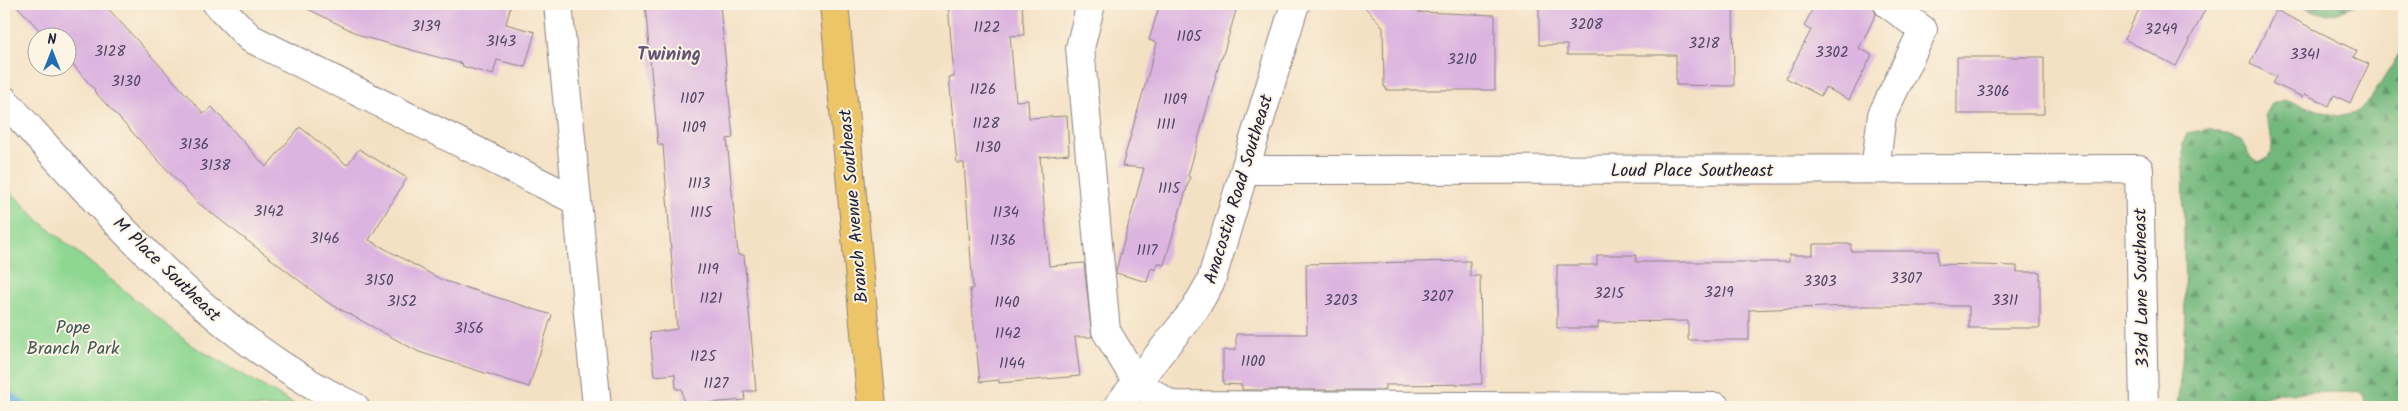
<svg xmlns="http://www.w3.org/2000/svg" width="2408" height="411" font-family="Kalam,sans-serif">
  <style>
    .forest { fill: url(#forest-firs); stroke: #4a6d5c }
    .park { fill: #8ed792; stroke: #587c66 }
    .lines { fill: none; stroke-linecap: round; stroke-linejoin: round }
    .stream { stroke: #67b3e0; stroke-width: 12 }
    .building { fill: #dcb4e0 }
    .minor-casing { stroke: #8b8280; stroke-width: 30 }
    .major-casing { stroke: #8b8280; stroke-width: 30 }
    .minor { stroke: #fff; stroke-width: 28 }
    .major { stroke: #edc569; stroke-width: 28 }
    .labels { text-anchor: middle; stroke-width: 4; stroke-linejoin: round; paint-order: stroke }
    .number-label { font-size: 15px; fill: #504664 }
    .street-label { font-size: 18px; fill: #22223b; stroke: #fcf5e5 }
    .park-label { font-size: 18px; fill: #425855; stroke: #fcf5e5 }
    .neighbourhood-label { font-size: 19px; font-weight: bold; fill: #635575; stroke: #fcf5e5 }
  </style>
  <defs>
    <pattern id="forest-firs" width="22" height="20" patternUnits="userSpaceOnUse" patternTransform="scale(1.25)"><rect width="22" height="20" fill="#72b87c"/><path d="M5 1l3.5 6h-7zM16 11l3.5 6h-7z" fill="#5d9567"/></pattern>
  </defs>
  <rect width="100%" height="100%" fill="#fcf5e5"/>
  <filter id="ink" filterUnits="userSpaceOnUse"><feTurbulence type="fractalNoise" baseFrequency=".02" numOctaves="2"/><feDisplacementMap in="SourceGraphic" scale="10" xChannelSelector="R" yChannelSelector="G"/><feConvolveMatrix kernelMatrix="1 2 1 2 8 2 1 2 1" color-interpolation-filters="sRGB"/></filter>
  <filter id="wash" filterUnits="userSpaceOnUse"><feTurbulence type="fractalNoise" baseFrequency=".0096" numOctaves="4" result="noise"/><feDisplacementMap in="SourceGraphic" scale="20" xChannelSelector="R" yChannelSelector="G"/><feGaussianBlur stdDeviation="1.12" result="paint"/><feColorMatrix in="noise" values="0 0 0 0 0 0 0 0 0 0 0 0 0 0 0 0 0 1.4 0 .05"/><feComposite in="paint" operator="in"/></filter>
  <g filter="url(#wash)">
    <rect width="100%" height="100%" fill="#f4e1c4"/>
    <!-- forest -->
    <path class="forest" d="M2298,4h59c-29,13 -30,13 -59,0z
      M2404,46v361h-39l-1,-11 -5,-4 -81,1 -16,5 -44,4 -10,5h-31l8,-72 -2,-192 4,-10 22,-4 32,11 10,18 7,5c23,-7 12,-30 7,-47l7,-12 13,-4 52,16 20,-4 15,-15z"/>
    <!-- park -->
    <path class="park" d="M4,185l38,38 146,120 111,64h-295z"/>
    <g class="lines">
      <!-- stream -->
      <path class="stream" d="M4,394l18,13"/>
    </g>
    <g id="blocks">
      <!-- building -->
      <path class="building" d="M15,4h89l100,110 8,-7 54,60 34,-40 47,38 12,-16 48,29 -38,62 73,40 110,35 -23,72 -110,-35 -92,-50 -130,-100 -103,-111 1,-1 -27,-31v-21h-21z
        M298,4h213l-5,20 29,8 -10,35 -28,-7 -4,15 -31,-9 1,-2 -99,-27z
        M645,4h75l13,134 -6,1 11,116h6l12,136h-12l1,9 -61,5 -2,-16h-6l-1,-15 -21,2 -4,-43 27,-4 -14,-184h-5z
        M948,4h74l2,31 -14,1 6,65 12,-1 1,18 38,-2 2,38 -29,3 9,109 35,-3 8,74h-17l5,39 -81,7v-3l-19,2 -10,-93h3l-9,-126h-7l-8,-86h5z
        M1160,4h78l-16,54h-1l-33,118 2,1 -26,88 -6,-2 -2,7 -5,-2 -4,14 -31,-9v-3l28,-102 -22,-2 35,-123 -8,-3z
        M1362,4h56v8l77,3v75h-109v-3h-2l-1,-60z
        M1539,4h194l1,82 -58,-1v-30h-109v-10h-28z
        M1815,4h58l3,10 -17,34 13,7 -23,45 -24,-13 -4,9 -35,-18 25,-48 -7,-4z
        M2142,4h66l-32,62 -52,-27z
        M2276,10l81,41 -4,6 16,7 -19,39 -16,-8 -5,11 -24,-12 -2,3 -31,-14 4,-6 -26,-13z
        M1957,57h87v57h-87z
        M1813,244h38v7h87v13l79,2v6h23v56h-71v-22h-118l-102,4v30h-61v-19l-90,1v6h-41v-63h40v-10h39v7h153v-7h24z
        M1470,261v15h10l2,108 -97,1v5h-143v-5l-19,-1v-34h13v-16h71l-1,-70z"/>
    </g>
  </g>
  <g filter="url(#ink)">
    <use href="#blocks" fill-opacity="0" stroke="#8b8280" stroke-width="1"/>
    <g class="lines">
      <defs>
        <path id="minor" d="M217,4l33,34 327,163
          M558,4l39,403
          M1091,4l-11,44 26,283 31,51 33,23 546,2
          M4,100c104,114 209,240 351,307
          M1245,170l894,-1 5,238
          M1875,170l7,-55 41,-85 -35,-26
          M1117,407l78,-98 16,-28 84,-277"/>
        <path id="major" d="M834,4l38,403"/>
      </defs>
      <!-- minor casing -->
      <use href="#minor" class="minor-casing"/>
      <!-- major casing -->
      <use href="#major" class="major-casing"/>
      <!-- minor -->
      <use href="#minor" class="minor"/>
      <!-- major -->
      <use href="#major" class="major"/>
    </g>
  </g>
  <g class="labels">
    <!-- number labels -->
    <g class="number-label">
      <text x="1586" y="29">3208</text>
      <text x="426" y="31">3139</text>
      <text x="987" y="32">1122</text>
      <text x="2161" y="34">3249</text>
      <text x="1189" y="41">1105</text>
      <text x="501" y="46">3143</text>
      <text x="1704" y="48">3218</text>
      <text x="110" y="56">3128</text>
      <text x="1832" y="57">3302</text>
      <text x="2305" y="59">3341</text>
      <text x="1462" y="64">3210</text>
      <text x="126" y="86">3130</text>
      <text x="983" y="94">1126</text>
      <text x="1993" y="96">3306</text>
      <text x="692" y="103">1107</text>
      <text x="1175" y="104">1109</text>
      <text x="986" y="128">1128</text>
      <text x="1166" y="129">1111</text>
      <text x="694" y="132">1109</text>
      <text x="194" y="149">3136</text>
      <text x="988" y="152">1130</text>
      <text x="215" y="170">3138</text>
      <text x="699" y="188">1113</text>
      <text x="1169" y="193">1115</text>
      <text x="269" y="216">3142</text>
      <text x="701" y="217">1115</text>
      <text x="1006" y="217">1134</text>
      <text x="325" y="243">3146</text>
      <text x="1003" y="245">1136</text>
      <text x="1147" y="255">1117</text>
      <text x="708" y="274">1119</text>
      <text x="1906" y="283">3307</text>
      <text x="379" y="285">3150</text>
      <text x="1820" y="286">3303</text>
      <text x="1719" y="297">3219</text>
      <text x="1609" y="298">3215</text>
      <text x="1437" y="301">3207</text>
      <text x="711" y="303">1121</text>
      <text x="1341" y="305">3203</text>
      <text x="2005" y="305">3311</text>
      <text x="402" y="306">3152</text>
      <text x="1007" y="307">1140</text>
      <text x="469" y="333">3156</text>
      <text x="1008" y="338">1142</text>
      <text x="703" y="361">1125</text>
      <text x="1253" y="366">1100</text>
      <text x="1012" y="368">1144</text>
      <text x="716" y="388">1127</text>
    </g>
    <!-- street labels -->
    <g class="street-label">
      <text x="1692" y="176">Loud Place Southeast</text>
      <text transform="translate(1238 189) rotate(-73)" y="6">Anacostia Road Southeast</text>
      <text transform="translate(853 206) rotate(-95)" y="6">Branch Avenue Southeast</text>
      <text transform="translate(167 269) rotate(44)" y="6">M Place Southeast</text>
      <text transform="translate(2141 288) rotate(-91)" y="6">33rd Lane Southeast</text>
    </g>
    <!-- park labels -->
    <g class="park-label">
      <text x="73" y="333">Pope<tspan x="73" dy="21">Branch Park</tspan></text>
    </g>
    <!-- neighbourhood labels -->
    <g class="neighbourhood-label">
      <text x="669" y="60">Twining</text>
    </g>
  </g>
  <!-- margin -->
  <rect width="2408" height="411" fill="none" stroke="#fcf5e5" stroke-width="20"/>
  <!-- north arrow -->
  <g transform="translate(52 52)"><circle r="24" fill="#fcf5e5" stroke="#a5a1a1"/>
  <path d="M0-4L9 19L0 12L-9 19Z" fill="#1f6fb2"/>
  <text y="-8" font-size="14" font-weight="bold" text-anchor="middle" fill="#22223b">N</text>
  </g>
</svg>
